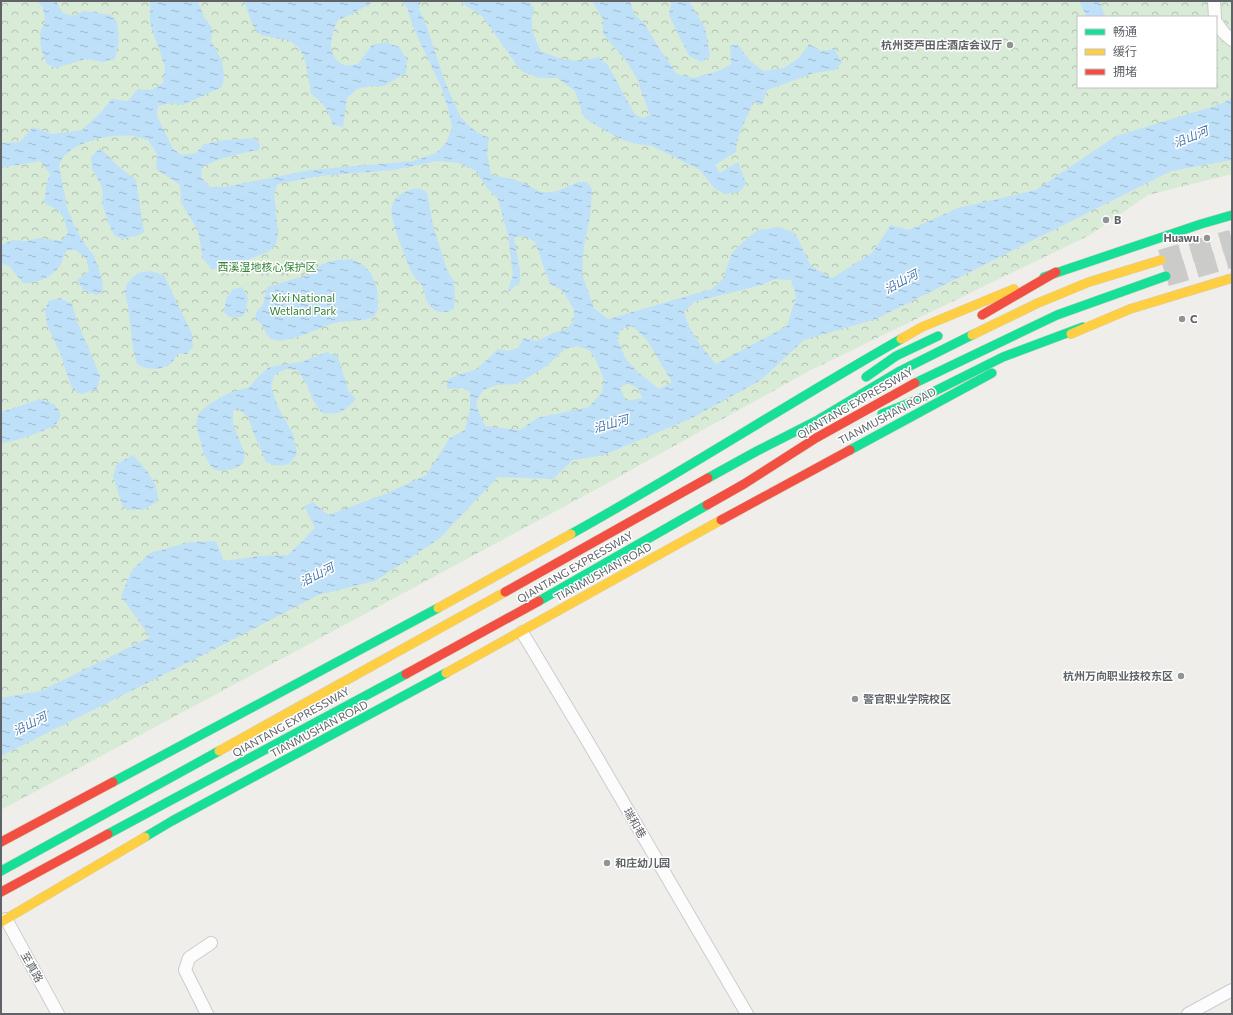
<svg xmlns="http://www.w3.org/2000/svg" width="1233" height="1015" font-family="Commissioner,'Noto Sans SC',sans-serif">
  <style>
    .park { fill: url(#park-crowns); fill-rule: evenodd }
    .water { fill: url(#water-ripples); fill-rule: evenodd }
    .lines { fill: none; stroke-linecap: round; stroke-linejoin: round }
    .highway-tunnel { stroke: #cbcbca; stroke-width: 21; stroke-dasharray: 21 10; stroke-linecap: butt }
    .street-casing { stroke: #cbcccc; stroke-width: 14 }
    .fast-casing { stroke: #d7ceb8; stroke-width: 10 }
    .slow-casing { stroke: #d7ceb8; stroke-width: 10 }
    .jam-casing { stroke: #d7ceb8; stroke-width: 10 }
    .street { stroke: #fdfcfc; stroke-width: 12 }
    .fast { stroke: #16e098; stroke-width: 9 }
    .slow { stroke: #ffcf43; stroke-width: 9 }
    .jam { stroke: #f24e42; stroke-width: 9 }
    .poi-dot { fill: #919496; stroke: #fff; stroke-width: 1.5 }
    .labels { text-anchor: middle; stroke-width: 3; stroke-linejoin: round; paint-order: stroke }
    .poi-label { font-size: 11px; font-weight: bold; fill: #5f6368; stroke: #fff; text-anchor: start }
    .park-label { font-size: 11px; fill: #348238; stroke: #fff }
    .street-label { font-size: 11px; fill: #5f6368; stroke: #fff }
    .water-label { font-size: 12px; font-style: italic; fill: #4174aa; stroke: #fff }
  </style>
  <defs>
    <pattern id="park-crowns" width="20" height="18" patternUnits="userSpaceOnUse"><rect width="20" height="18" fill="#d8ebd6"/><path d="M2 6a3 3 0 1 1 6 0M12 15a3 3 0 1 1 6 0" fill="none" stroke="#b2c2b1"/></pattern>
    <pattern id="water-ripples" width="26" height="14" patternUnits="userSpaceOnUse"><rect width="26" height="14" fill="#bfe0f9"/><path d="M2 4q2-2 4 0t4 0M15 11q2-2 4 0t4 0" fill="none" stroke="#9eb9cd"/></pattern>
  </defs>
  <rect width="100%" height="100%" fill="#efeeea"/>
  <!-- park -->
  <path class="park" d="M1,1h1231v173l-84,21 -58,40 -281,136 -214,119 -594,320zM1078,17h138v70h-138z"/>
  <!-- water -->
  <path class="water" d="M37,1h21l-1,2 6,10 9,3 12,-5 26,4 7,6 2,20 -4,18 -12,3 -18,-3 -29,9 -9,-4 -6,-15 -1,-16 5,-12 -2,-14z
    M150,1h48l6,16 8,11 -1,13 11,20 2,15 -2,11 -39,18 -12,-2 -13,3 -1,10 16,33 9,6 14,-2 8,-9 21,-4 29,-2 6,6 -1,6c-20,3 -39,8 -57,17l-1,10 9,10h15l85,-17 103,-9 23,-8 10,-10 6,-15 -4,-20 -8,-24 -27,-57 -6,-20 -6,-6h20l-2,8 8,18 18,55 16,36 14,13 14,7 -2,15 4,22 20,4 13,4 16,9h15l23,-10h9l5,7 -2,28 -6,28 -2,29 12,34 14,11 104,-30 11,-10 9,-26 12,-12 14,-11 21,-3 16,6 16,33 21,12 40,-25 19,-28 18,5 49,-22 78,-18 80,-54 105,-32 11,-6v62l-61,11 -295,148 -72,21 -43,40 -69,38 -88,37 -31,5 -20,19 -55,-2 -59,62 -64,42 -57,14 -113,59 -204,102v-58l40,-7 109,-54 -29,-41 11,-26 18,-17 40,-11 26,-1 8,20 35,-5 29,-1 27,-27 -11,-22 9,-4 15,13 57,-21 41,-19 24,-37 15,-8 5,-21v-17l-8,-4 -15,1v-9l13,-6 15,-4 15,-13 8,-8 9,2 11,-3 6,-10 13,3 14,-7 17,-6 6,-7v-11l-11,-19 -13,-7 -15,-42 -10,-6 -11,2 6,32v12l-13,11 6,-18 -5,-40 -10,-36 -11,-11 -11,-17 -17,-8 -22,-2 -43,9 -75,6 -41,8 -4,8 4,42 -2,10 -8,8 -43,16 -13,1 -9,-10 -5,-28 -17,-29 -1,-17 -24,-16 1,-15 -9,-14c-5,-1 -10,-3 -15,-4 -20,-3 -69,6 -74,30l8,41 6,16 9,17 12,16 8,23 1,12 -6,4 -14,-5 -6,-10 12,-9 -3,-13 -12,-9 -8,2c-2,5 -4,11 -6,15 -8,11 -24,18 -37,17l-13,-16 -9,-4v-18l12,-5 13,1 14,-3 22,3 6,-9c-6,-20 -5,-20 -24,-29l3,-21 3,-8 -10,-13 -39,7v-25l19,-1 13,-15 19,7 30,-4 19,-18 11,-13 16,2 10,-12 13,1 12,-7 2,-16 -15,-44zM776,279l15,1 5,17 -9,29 -71,38c-13,-16 -27,-31 -32,-52l10,-10 67,-17zM632,326l15,14 25,42 -13,7 -20,-16 -13,-14 -9,-20 4,-10zM578,346l11,4 7,10 8,20 -2,12 -13,15 -52,11 -17,12 -35,-4 -7,-16 -2,-8 7,-12 14,-5 20,-1 30,-18 18,-17zM627,383l9,4 7,11 -17,3 -6,-13z
    M244,1h131l-21,12 -16,7c-5,11 -11,27 -3,38 2,4 8,6 11,8l12,-2 14,-19 14,-3 13,5 8,13 -1,13 -22,13h-14l-13,3 -10,9 -4,29 -10,-2c-5,-15 -9,-22 -22,-31l-6,-35 -6,-11 -9,-7 -29,-6 -8,-9z
    M456,1h46l11,2 15,-2 6,7c-5,17 -1,27 7,43 23,10 33,12 58,6l9,8 26,48 8,5 8,-3 -13,-36 -10,-17 -24,-28v-15l-11,-18h38l4,13 10,9 17,28 16,23 17,4 27,-8 10,-6 -1,-18 8,-2 10,15 15,12 21,-3 16,-11 9,-13 12,7 14,-2 7,14 -7,7 -21,3 -47,17 -5,15 -9,-3 -16,38 -1,12 -21,13 5,8 18,-11 8,21 -7,9 -13,2 -11,-5 -15,-19 -48,-24 -20,-3 -12,-4 -36,-21 -9,-27 -18,-13h-18l-18,-7 -39,-55 -22,-14z
    M673,1h16l16,27 5,28 -8,6 -13,-6 -20,-41 2,-13z
    M1079,1h21l5,16h-18z
    M100,148l19,19 17,13 8,52 -8,4 -14,3 -8,-4 -6,-13 -5,-16 -1,-19 -10,-18 -1,-12z
    M419,188l8,4 6,33 14,45 7,11 1,15 -1,13c-8,4 -15,5 -22,-1 -8,-6 -6,-15 -10,-22 -1,-4 -6,-6 -8,-10 -7,-11 -9,-21 -14,-33 -10,-27 -18,-49 19,-55z
    M352,259l10,5 9,9 6,15 1,21 -4,8c-13,5 -26,3 -39,6 -16,4 -48,22 -62,16 -8,-2 -7,-9 -11,-14 -1,-2 -5,-4 -7,-6l2,-8 6,-6 4,-18 47,-14 6,-8 16,-5z
    M150,271l14,4 28,59 1,13 -6,7h-10l-5,9 -13,6 -14,-1 -8,-4 -4,-15 -5,-43 -3,-13 2,-10 11,-10z
    M242,287l6,11 -3,15 -3,4h-13l-5,-5 2,-13 7,-10z
    M60,298l12,6 4,15 24,57 -3,13 -16,5 -8,-4 -5,-13 -7,-22 -14,-30 -2,-14 3,-10z
    M327,352l11,5 10,33 8,9c-12,13 -15,16 -34,14l-9,-13 -7,-17 -9,-13 -11,-1 -12,6 -3,12 7,20 15,27 4,20 -8,10 -12,2 -11,-4 -12,-28 -6,-17 -9,-8 -6,2v13l12,30 -2,10 -10,5 -14,2 -7,-3 -8,-13 -8,-31 3,-11 10,-9 20,-11 21,-6 7,-9 12,-11 32,-5z
    M39,399l15,5 7,11c-1,2 -3,6 -4,8 -6,7 -47,20 -56,20v-32l8,-1z
    M133,455c11,13 28,28 24,47l-12,7 -16,1 -7,-5 -9,-29 4,-12z"/>
  <g class="lines">
    <!-- highway-tunnel -->
    <path class="highway-tunnel" d="M1161,260l71,-20
      M1166,276l66,-19"/>
    <defs>
      <path id="street" d="M1214,1l1,16
        M1216,22l8,11 8,7
        M522,632l66,110 159,272
        M6,919l52,95
        M207,1014l-22,-44 4,-12 22,-15
        M1188,1014l44,-24"/>
      <path id="fast" d="M1044,277l157,-53 31,-9
        M866,377l30,-21 42,-20
        M915,383l142,-68 109,-39
        M882,414l35,-14 86,-43 80,-30
        M850,450l142,-77
        M708,478l49,-27 59,-30 82,-49 74,-37
        M571,534c112,-62 219,-132 330,-195
        M539,601l168,-96
        M113,782l325,-174
        M108,834l298,-160
        M145,837l27,-16 274,-148
        M1,871l218,-120"/>
      <path id="slow" d="M1071,334l59,-25 102,-31
        M972,335l66,-32 51,-21 72,-22
        M901,339l21,-12 92,-38
        M438,608l133,-74
        M446,673l275,-153
        M219,751l286,-159
        M1,922l144,-85"/>
      <path id="jam" d="M982,315l74,-43
        M707,505l37,-21 72,-46 99,-55
        M721,520l129,-70
        M505,592l203,-114
        M406,674l133,-73
        M1,842l112,-60
        M1,892l107,-58"/>
    </defs>
    <!-- street casing -->
    <use href="#street" class="street-casing"/>
    <!-- fast casing -->
    <use href="#fast" class="fast-casing"/>
    <!-- slow casing -->
    <use href="#slow" class="slow-casing"/>
    <!-- jam casing -->
    <use href="#jam" class="jam-casing"/>
    <!-- street -->
    <use href="#street" class="street"/>
    <!-- fast -->
    <use href="#fast" class="fast"/>
    <!-- slow -->
    <use href="#slow" class="slow"/>
    <!-- jam -->
    <use href="#jam" class="jam"/>
  </g>
  <!-- markers -->
  <g class="poi-dot">
    <circle cx="1010" cy="45" r="4"/>
    <circle cx="1106" cy="220" r="4"/>
    <circle cx="1207" cy="238" r="4"/>
    <circle cx="1182" cy="319" r="4"/>
    <circle cx="1181" cy="676" r="4"/>
    <circle cx="855" cy="699" r="4"/>
    <circle cx="607" cy="863" r="4"/>
  </g>
  <g class="labels">
    <!-- poi labels -->
    <g class="poi-label">
      <text x="1002" y="49" text-anchor="end">杭州茭芦田庄酒店会议厅</text>
      <text x="1114" y="224">B</text>
      <text x="1199" y="242" text-anchor="end">Huawu</text>
      <text x="1190" y="323">C</text>
      <text x="1173" y="680" text-anchor="end">杭州万向职业技校东区</text>
      <text x="863" y="703">警官职业学院校区</text>
      <text x="615" y="867">和庄幼儿园</text>
    </g>
    <!-- park labels -->
    <g class="park-label">
      <text x="267" y="271">西溪湿地核心保护区</text>
      <text x="303" y="302">Xixi National<tspan x="303" dy="13">Wetland Park</tspan></text>
    </g>
    <!-- street labels -->
    <g class="street-label">
      <text transform="translate(855 403) rotate(-30)" y="4">QIANTANG EXPRESSWAY</text>
      <text transform="translate(887 416) rotate(-28)" y="4">TIANMUSHAN ROAD</text>
      <text transform="translate(575 567) rotate(-30)" y="4">QIANTANG EXPRESSWAY</text>
      <text transform="translate(603 572) rotate(-29)" y="4">TIANMUSHAN ROAD</text>
      <text transform="translate(291 722) rotate(-29)" y="4">QIANTANG EXPRESSWAY</text>
      <text transform="translate(319 729) rotate(-28)" y="4">TIANMUSHAN ROAD</text>
      <text transform="translate(635 823) rotate(60)" y="4">瑞和巷</text>
      <text transform="translate(32 967) rotate(61)" y="4">至真路</text>
    </g>
    <!-- water labels -->
    <g class="water-label">
      <text transform="translate(1191 137) rotate(-22)" y="4">沿山河</text>
      <text transform="translate(901 282) rotate(-28)" y="4">沿山河</text>
      <text transform="translate(611 424) rotate(-16)" y="4">沿山河</text>
      <text transform="translate(317 575) rotate(-27)" y="4">沿山河</text>
      <text transform="translate(30 724) rotate(-27)" y="4">沿山河</text>
    </g>
  </g>
  <!-- border -->
  <rect width="1233" height="1015" fill="none" stroke="#5f6368" stroke-width="4"/>
  <!-- legend -->
  <rect x="1077" y="16" width="140" height="72" fill="#ffffff" stroke="#bfc1c3"/>
  <rect x="1085" y="29" width="20" height="6" fill="#16e098" stroke="#bfc1c3"/>
  <text x="1113" y="36" font-size="12" fill="#5f6368">畅通</text>
  <rect x="1085" y="49" width="20" height="6" fill="#ffcf43" stroke="#bfc1c3"/>
  <text x="1113" y="56" font-size="12" fill="#5f6368">缓行</text>
  <rect x="1085" y="69" width="20" height="6" fill="#f24e42" stroke="#bfc1c3"/>
  <text x="1113" y="76" font-size="12" fill="#5f6368">拥堵</text>
</svg>
